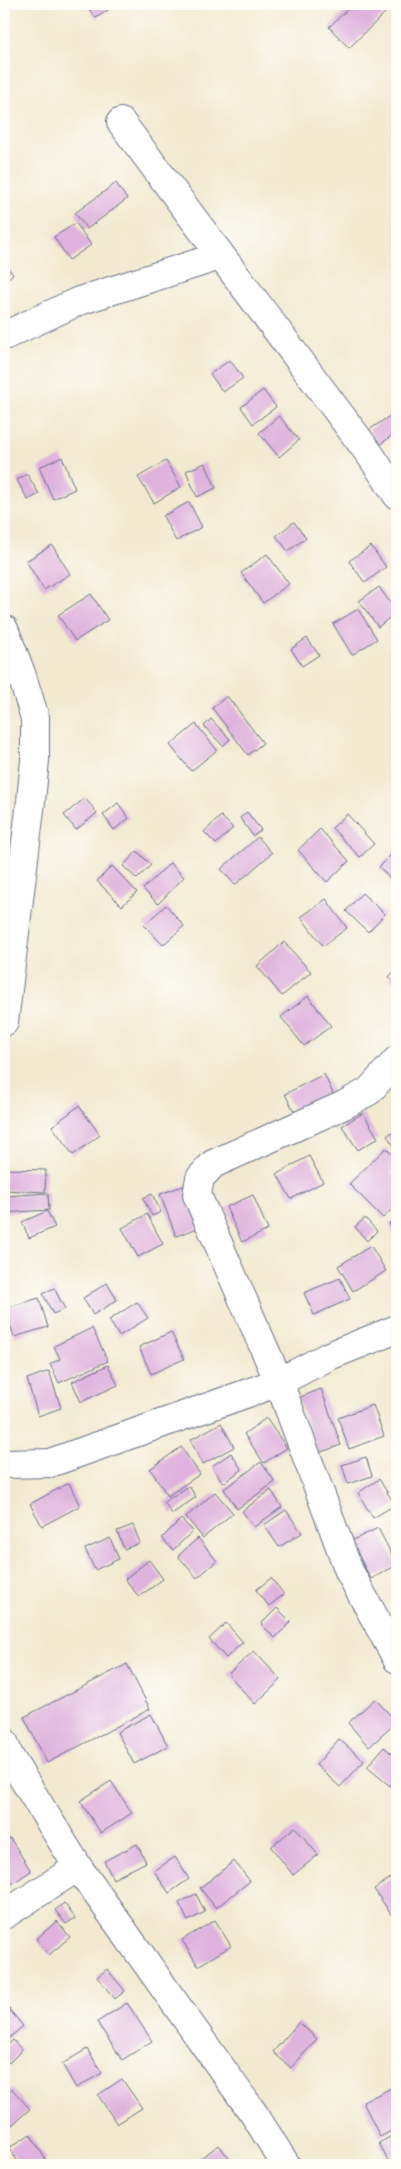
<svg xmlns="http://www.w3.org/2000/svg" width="401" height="2169" font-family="Dekko,sans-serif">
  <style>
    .building { fill: #dfb3de }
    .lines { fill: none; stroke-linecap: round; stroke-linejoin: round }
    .minor-casing { stroke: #667086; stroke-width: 30 }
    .minor { stroke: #fff; stroke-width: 28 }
  </style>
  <rect width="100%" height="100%" fill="#fdfcf7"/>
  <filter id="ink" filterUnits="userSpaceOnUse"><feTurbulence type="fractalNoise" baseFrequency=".02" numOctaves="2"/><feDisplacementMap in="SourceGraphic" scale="10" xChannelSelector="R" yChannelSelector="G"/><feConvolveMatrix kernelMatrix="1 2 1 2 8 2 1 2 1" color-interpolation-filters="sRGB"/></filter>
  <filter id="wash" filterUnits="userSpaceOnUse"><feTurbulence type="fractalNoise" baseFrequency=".0096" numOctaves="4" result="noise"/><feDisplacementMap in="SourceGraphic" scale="20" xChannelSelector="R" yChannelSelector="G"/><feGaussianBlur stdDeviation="1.12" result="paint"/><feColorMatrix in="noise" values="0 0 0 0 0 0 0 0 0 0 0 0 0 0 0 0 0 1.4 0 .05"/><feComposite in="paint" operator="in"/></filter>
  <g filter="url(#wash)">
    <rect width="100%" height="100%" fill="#f2e9d0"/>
    <g id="blocks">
      <!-- building -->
      <path class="building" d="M85,4h27l2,2 -18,12z
        M353,4h37l2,2 -43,42 -20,-21z
        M116,183l11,16 -40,30 -12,-16z
        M76,223l15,22 -22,15 -15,-23z
        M4,264l9,10 -9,8z
        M230,360l13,18 -20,14 -13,-18z
        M263,390l13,17 -23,17 -12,-17z
        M397,411v21l-18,13 -10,-15z
        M279,416l20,24 -20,17 -20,-24z
        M62,457l13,32 -22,10 -14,-32z
        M166,461l15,26 -27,16 -16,-26z
        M205,463l11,25 -19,9 -11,-26z
        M27,474l12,20 -11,6 -11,-20z
        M189,502l13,25 -26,14 -13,-25z
        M294,522l12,16 -18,13 -12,-15z
        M52,545l18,29 -26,16 -18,-29z
        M371,546l15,21 -21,16 -16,-22z
        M267,554l22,30 -26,19 -22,-30z
        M379,587l18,25 -19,15 -19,-26z
        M91,594l17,26 -33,21 -17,-26z
        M358,609l19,30 -25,16 -19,-31z
        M307,638l12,17 -17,11 -11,-17z
        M227,696l36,47 -15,12 -36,-47z
        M211,719l19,20 -7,7 -19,-20z
        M196,724l21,26 -26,21 -21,-26z
        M85,798l12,15 -21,17 -12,-15z
        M118,803l11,15 -15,12 -11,-15z
        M247,812l14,18 -8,6 -13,-18z
        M347,814l27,30 -14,13 -28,-29z
        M221,816l12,12 -17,16 -12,-12z
        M320,829l29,32 -22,21 -29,-32z
        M258,837l14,16 -37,32 -14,-16z
        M397,849v37l-18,-19z
        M137,851l14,14 -14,14 -14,-13z
        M170,863l14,14 -26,27 -15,-15z
        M112,866l25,26 -15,14 -25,-25z
        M362,893l23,21 -17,18 -22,-21z
        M326,899l21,29 -24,18 -22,-29z
        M166,905l18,21 -21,19 -19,-20z
        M284,942l27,30 -29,24 -25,-30z
        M397,968v17l-8,-8z
        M308,996l23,30 -27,20 -23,-29z
        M324,1074l11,24 -38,19 -12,-23z
        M79,1106l21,29 -27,20 -21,-29z
        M363,1113l15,25 -20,12 -16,-24z
        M397,1128v22l-10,-14z
        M386,1148l11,12v7l-6,6 6,7v24l-14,14 -34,-34z
        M309,1156l14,26 -32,17 -14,-25z
        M5,1169l41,1 -1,22 -41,-2z
        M186,1185l15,42 -25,9 -16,-42z
        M48,1193l1,17 -45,3v-17z
        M152,1194l9,18 -9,4 -9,-18z
        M253,1195l15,35 -26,12 -16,-35z
        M47,1211l8,16 -26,11 -7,-16z
        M147,1214l16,30 -25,13 -16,-29z
        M365,1218l12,13 -10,10 -12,-14z
        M397,1220v23l-8,-20z
        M371,1246l15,25 -33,20 -15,-25z
        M340,1278l10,21 -36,16 -10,-22z
        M107,1283l10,17 -24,15 -10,-17z
        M54,1288l11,21 -12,5 -10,-20z
        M39,1298l9,29 -34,10 -9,-29z
        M137,1302l11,16 -29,18 -10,-16z
        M92,1328l16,33 -49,22 -9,-19 10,-5 -6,-13z
        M171,1332l13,27 -33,15 -12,-27z
        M108,1365l10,20 -37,17 -9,-20z
        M49,1371l12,37 -23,8 -11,-37z
        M321,1389l20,56 -23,8 -20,-55z
        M373,1405l11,31 -35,13 -11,-31z
        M266,1418l21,30 -23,15 -20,-29z
        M221,1423l13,24 -31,17 -13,-24z
        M181,1447l19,27 -32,22 -18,-27z
        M231,1453l11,17 -19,13 -11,-17z
        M366,1457l6,19 -24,8 -6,-19z
        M261,1462l14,20 -38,27 -13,-20z
        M379,1479l16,26 -22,13 -15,-25z
        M69,1483l11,23 -38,20 -12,-22z
        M189,1486l7,11 -24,17 -8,-12z
        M271,1490l11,17 -28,20 -12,-16z
        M215,1492l18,21 -30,25 -17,-21z
        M286,1510l16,23 -23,14 -15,-22z
        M181,1519l12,12 -20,19 -11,-12z
        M133,1525l7,18 -16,6 -7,-18z
        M378,1528l19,37 -26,14 -20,-38z
        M110,1538l9,21 -24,11 -10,-21z
        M198,1538l19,23 -20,17 -19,-22z
        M149,1560l14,19 -24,18 -14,-18z
        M271,1578l13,16 -15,12 -13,-16z
        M277,1608l14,14 -16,16 -14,-14z
        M226,1623l17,19 -17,16 -17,-19z
        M254,1651l27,29 -26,24 -27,-30z
        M127,1664l23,45 -103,54 -23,-46z
        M375,1699l22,23 -28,25 -21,-24z
        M151,1714l17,32 -34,18 -17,-32z
        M339,1739l25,22 -24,26 -24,-22z
        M384,1747l13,11v19l-7,9 -23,-19z
        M111,1781l21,32 -31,20 -21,-32z
        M295,1827l23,28 -25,20 -22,-28z
        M10,1838l21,33 -27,18v-47z
        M137,1844l9,18 -33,17 -9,-18z
        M175,1857l14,22 -20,14 -15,-22z
        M234,1861l16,20 -34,27 -16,-20z
        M397,1874v38l-5,4 -18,-27z
        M196,1894l9,18 -17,9 -9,-18z
        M64,1903l11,15 -9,6 -11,-14z
        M215,1920l16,26 -33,20 -16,-26z
        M57,1921l13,16 -21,18 -13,-16z
        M107,1969l18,22 -10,8 -18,-22z
        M4,2003l19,23 -16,14 -3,-4z
        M127,2003l25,38 -30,19 -25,-38z
        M299,2022l18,17 -26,29 -18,-16z
        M13,2040l9,10 -13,13 -5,-6v-8z
        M87,2049l15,24 -26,15 -14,-24z
        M122,2079l20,29 -25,16 -19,-29z
        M397,2085v43l-17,9 -17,-35z
        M12,2089l18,20 -26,23v-36z
        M397,2133v32h-7l-11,-22z
        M30,2134l16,26 -7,5h-19l-11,-17z
        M219,2145l15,20h-43z"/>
    </g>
  </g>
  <g filter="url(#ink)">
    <use href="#blocks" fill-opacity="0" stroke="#667086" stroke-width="1"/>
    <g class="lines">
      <defs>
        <path id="minor" d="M121,122l250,334 26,39
          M4,336l75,-35 141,-45
          M4,629l17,44 14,45v42l-4,41 -27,221
          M397,1060l-28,31 -25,14 -131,59 -13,14 -3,17 82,187 70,189 48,88
          M4,1464l46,-1 229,-81 50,-26 68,-27
          M4,1742l5,14 69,111 176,247 32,51
          M4,1915l74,-48"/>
      </defs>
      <!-- minor casing -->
      <use href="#minor" class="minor-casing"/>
      <!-- minor -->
      <use href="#minor" class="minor"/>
    </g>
  </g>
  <!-- margin -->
  <rect width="401" height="2169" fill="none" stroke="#fdfcf7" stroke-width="20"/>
</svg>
